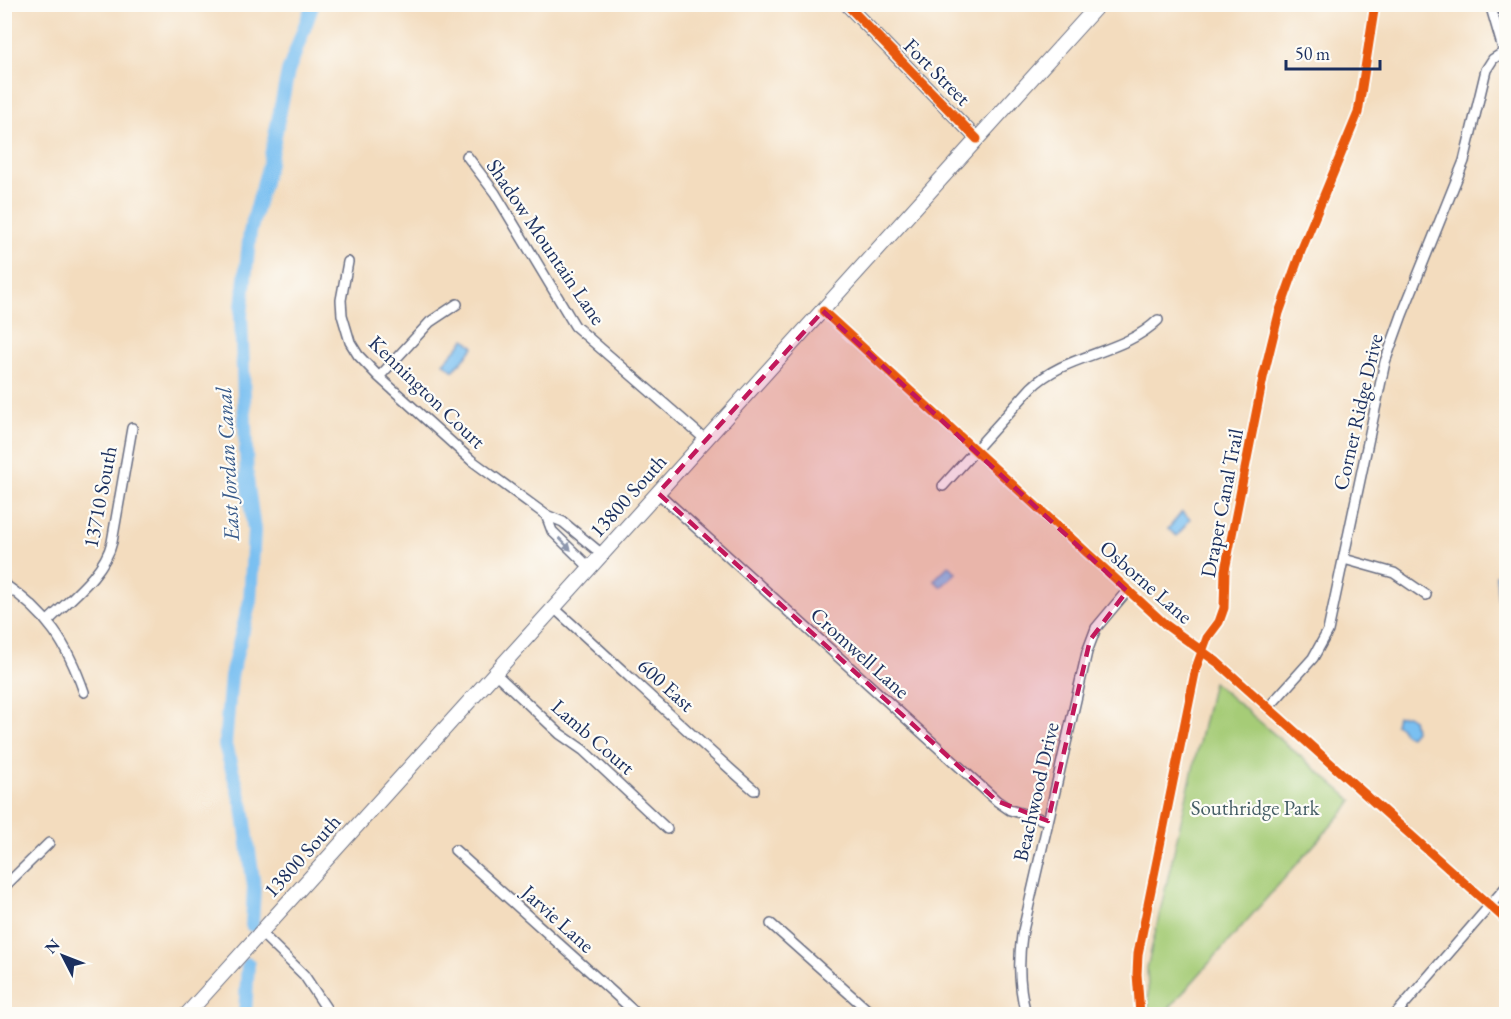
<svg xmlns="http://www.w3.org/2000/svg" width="1511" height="1019" font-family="'EB Garamond',serif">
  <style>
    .green { fill: #a6cc77; stroke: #607e6a; stroke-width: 1.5 }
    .water { fill: #7ac0f1; stroke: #4a78a8; stroke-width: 1.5 }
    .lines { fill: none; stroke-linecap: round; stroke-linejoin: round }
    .canal { stroke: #7ac0f1; stroke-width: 14 }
    .minor-casing { stroke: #676c80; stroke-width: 12 }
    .tertiary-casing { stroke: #676c80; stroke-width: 15 }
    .secondary-casing { stroke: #676c80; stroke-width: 16 }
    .minor { stroke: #fff; stroke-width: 9 }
    .tertiary { stroke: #fff; stroke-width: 12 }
    .secondary { stroke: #fff; stroke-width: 14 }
    .cycleway-casing { stroke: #fdfcf7; stroke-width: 13 }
    .cycleway { stroke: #e8590c; stroke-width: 9 }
    .oneway { fill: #8d97ae }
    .marked { fill: #c2185b; fill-opacity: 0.2; stroke: #c2185b; stroke-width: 4.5; stroke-dasharray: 12 8; stroke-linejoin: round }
    .labels { text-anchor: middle; stroke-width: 4.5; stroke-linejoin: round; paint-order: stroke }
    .street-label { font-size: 21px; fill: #1b2f5e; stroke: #fdfcf7 }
    .park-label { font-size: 21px; fill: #455e66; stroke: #fdfcf7 }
    .water-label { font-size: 22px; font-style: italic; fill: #385a8a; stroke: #fdfcf7 }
  </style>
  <rect width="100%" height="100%" fill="#fdfcf7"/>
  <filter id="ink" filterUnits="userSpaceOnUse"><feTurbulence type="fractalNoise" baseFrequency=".0167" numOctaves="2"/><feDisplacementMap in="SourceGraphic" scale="12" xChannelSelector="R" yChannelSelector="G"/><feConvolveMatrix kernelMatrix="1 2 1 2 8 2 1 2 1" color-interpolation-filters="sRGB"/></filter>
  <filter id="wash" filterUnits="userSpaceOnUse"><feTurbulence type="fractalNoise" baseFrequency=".008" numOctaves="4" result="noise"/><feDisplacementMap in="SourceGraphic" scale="24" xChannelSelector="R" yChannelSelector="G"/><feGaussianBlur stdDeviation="1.35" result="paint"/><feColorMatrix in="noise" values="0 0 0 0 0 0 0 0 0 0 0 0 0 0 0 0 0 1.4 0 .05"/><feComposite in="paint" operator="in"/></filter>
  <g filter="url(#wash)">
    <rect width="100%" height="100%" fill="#f3dcbe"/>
    <!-- green -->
    <path class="green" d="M1213,682l140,119 -189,213h-15l-2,-46z"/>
    <!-- water -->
    <path class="water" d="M465,339l9,8 -21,24 -9,-8z
      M1182,512l8,7 -13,17 -9,-7z
      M949,565l7,8 -15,14 -7,-7z
      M1504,574l2,24h-8l-2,-23z
      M1407,715l6,4 2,11 -5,6 -6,-2 -4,-7 -5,-3 2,-8z"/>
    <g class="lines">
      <!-- canal -->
      <path class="canal" d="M252,925l2,-38 -11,-79 -18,-63 6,-69 19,-75 4,-71 -7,-51 -6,-163 9,-84 20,-72 18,-88 25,-68
        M245,1014l3,-50"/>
    </g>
  </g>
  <g filter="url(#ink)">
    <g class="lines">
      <defs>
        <path id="minor" d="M1492,11l12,41h2
          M467,156l28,37 80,133 131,114
          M348,262l-7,38 1,15 8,27 8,13 21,22 92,83 75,55 17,7 40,33
          M823,311l343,314 51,37 289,258
          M379,377l51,-55 27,-18
          M943,486l88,-98c35,-35 91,-33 127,-68
          M658,493l339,308 13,9 38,11
          M546,515l6,16 38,37
          M1344,559l50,14 32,22
          M4,584c43,29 63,59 80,108
          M554,608c67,60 132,123 200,182
          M48,621c22,-22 57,-48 64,-79l20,-114
          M495,673l65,61 23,16 84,79
          M1268,708l45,-50 15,-27 57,-269 17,-47 62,-154 22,-91 7,-11 11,-7
          M455,850l182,164
          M4,887l45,-44
          M771,924l101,90
          M261,933l43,42 26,39
          M1026,1014c-7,-26 -8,-52 -4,-79l65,-283 9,-24 31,-37
          M1396,1014l110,-127"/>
        <path id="tertiary" d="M846,4l131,135"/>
        <path id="secondary" d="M187,1014l912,-1010"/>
      </defs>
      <!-- minor casing -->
      <use href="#minor" class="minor-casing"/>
      <!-- tertiary casing -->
      <use href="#tertiary" class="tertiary-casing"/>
      <!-- secondary casing -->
      <use href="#secondary" class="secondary-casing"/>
      <!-- minor -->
      <use href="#minor" class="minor"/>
      <!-- tertiary -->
      <use href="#tertiary" class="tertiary"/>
      <!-- secondary -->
      <use href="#secondary" class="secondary"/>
      <defs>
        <path id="cycleway" d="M846,4l131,135
          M823,311l343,314 51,37 289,258
          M1140,1014l-3,-40 1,-20 58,-286 11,-30 12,-16 5,-14 1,-38 38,-192 16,-65 22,-62 57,-138 17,-109"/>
      </defs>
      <!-- cycleway casing -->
      <use href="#cycleway" class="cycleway-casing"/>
      <!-- cycleway -->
      <use href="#cycleway" class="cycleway"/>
    </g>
    <!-- one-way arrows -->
    <defs><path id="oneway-solid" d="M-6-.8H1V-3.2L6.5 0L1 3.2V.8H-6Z" transform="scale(1.5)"/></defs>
    <use class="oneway" href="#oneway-solid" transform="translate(565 544) rotate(45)"/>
  </g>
  <!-- marked area -->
  <path class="marked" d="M823,311l304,280 -37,49 -42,181 -51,-20 -339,-308z"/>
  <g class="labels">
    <!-- street labels -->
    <g class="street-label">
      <text transform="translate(937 72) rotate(45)" y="7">Fort Street</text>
      <text transform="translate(546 242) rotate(56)" y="7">Shadow Mountain Lane</text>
      <text transform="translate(427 392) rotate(44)" y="7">Kennington Court</text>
      <text transform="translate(1358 412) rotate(-77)" y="7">Corner Ridge Drive</text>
      <text transform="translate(628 496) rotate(-48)" y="7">13800 South</text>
      <text transform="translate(100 497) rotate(-79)" y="7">13710 South</text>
      <text transform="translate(1222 503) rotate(-79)" y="7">Draper Canal Trail</text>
      <text transform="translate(1146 582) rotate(41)" y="7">Osborne Lane</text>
      <text transform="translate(860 653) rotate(42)" y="7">Cromwell Lane</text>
      <text transform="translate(666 685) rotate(42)" y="7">600 East</text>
      <text transform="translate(593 737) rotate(41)" y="7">Lamb Court</text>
      <text transform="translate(1036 792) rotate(-77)" y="7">Beachwood Drive</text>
      <text transform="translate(302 856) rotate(-48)" y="7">13800 South</text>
      <text transform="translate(558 919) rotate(42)" y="7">Jarvie Lane</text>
    </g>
    <!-- park labels -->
    <g class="park-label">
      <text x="1255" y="815">Southridge Park</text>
    </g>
    <!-- water labels -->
    <g class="water-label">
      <text transform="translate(227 464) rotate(-93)" y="8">East Jordan Canal</text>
    </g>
  </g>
  <!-- margin -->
  <rect width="1511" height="1019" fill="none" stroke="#fdfcf7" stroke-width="24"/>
  <!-- north arrow -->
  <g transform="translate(63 956) rotate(312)" stroke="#fdfcf7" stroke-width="4.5" paint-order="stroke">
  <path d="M0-4.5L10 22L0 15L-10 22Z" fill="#1b2f5e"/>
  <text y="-9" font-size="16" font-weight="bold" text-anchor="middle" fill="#1b2f5e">N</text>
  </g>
  <!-- scale -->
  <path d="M1286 60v9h94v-9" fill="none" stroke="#1b2f5e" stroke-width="3"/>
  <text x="1295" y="60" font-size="18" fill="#1b2f5e" stroke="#fdfcf7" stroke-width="4.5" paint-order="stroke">50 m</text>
</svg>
